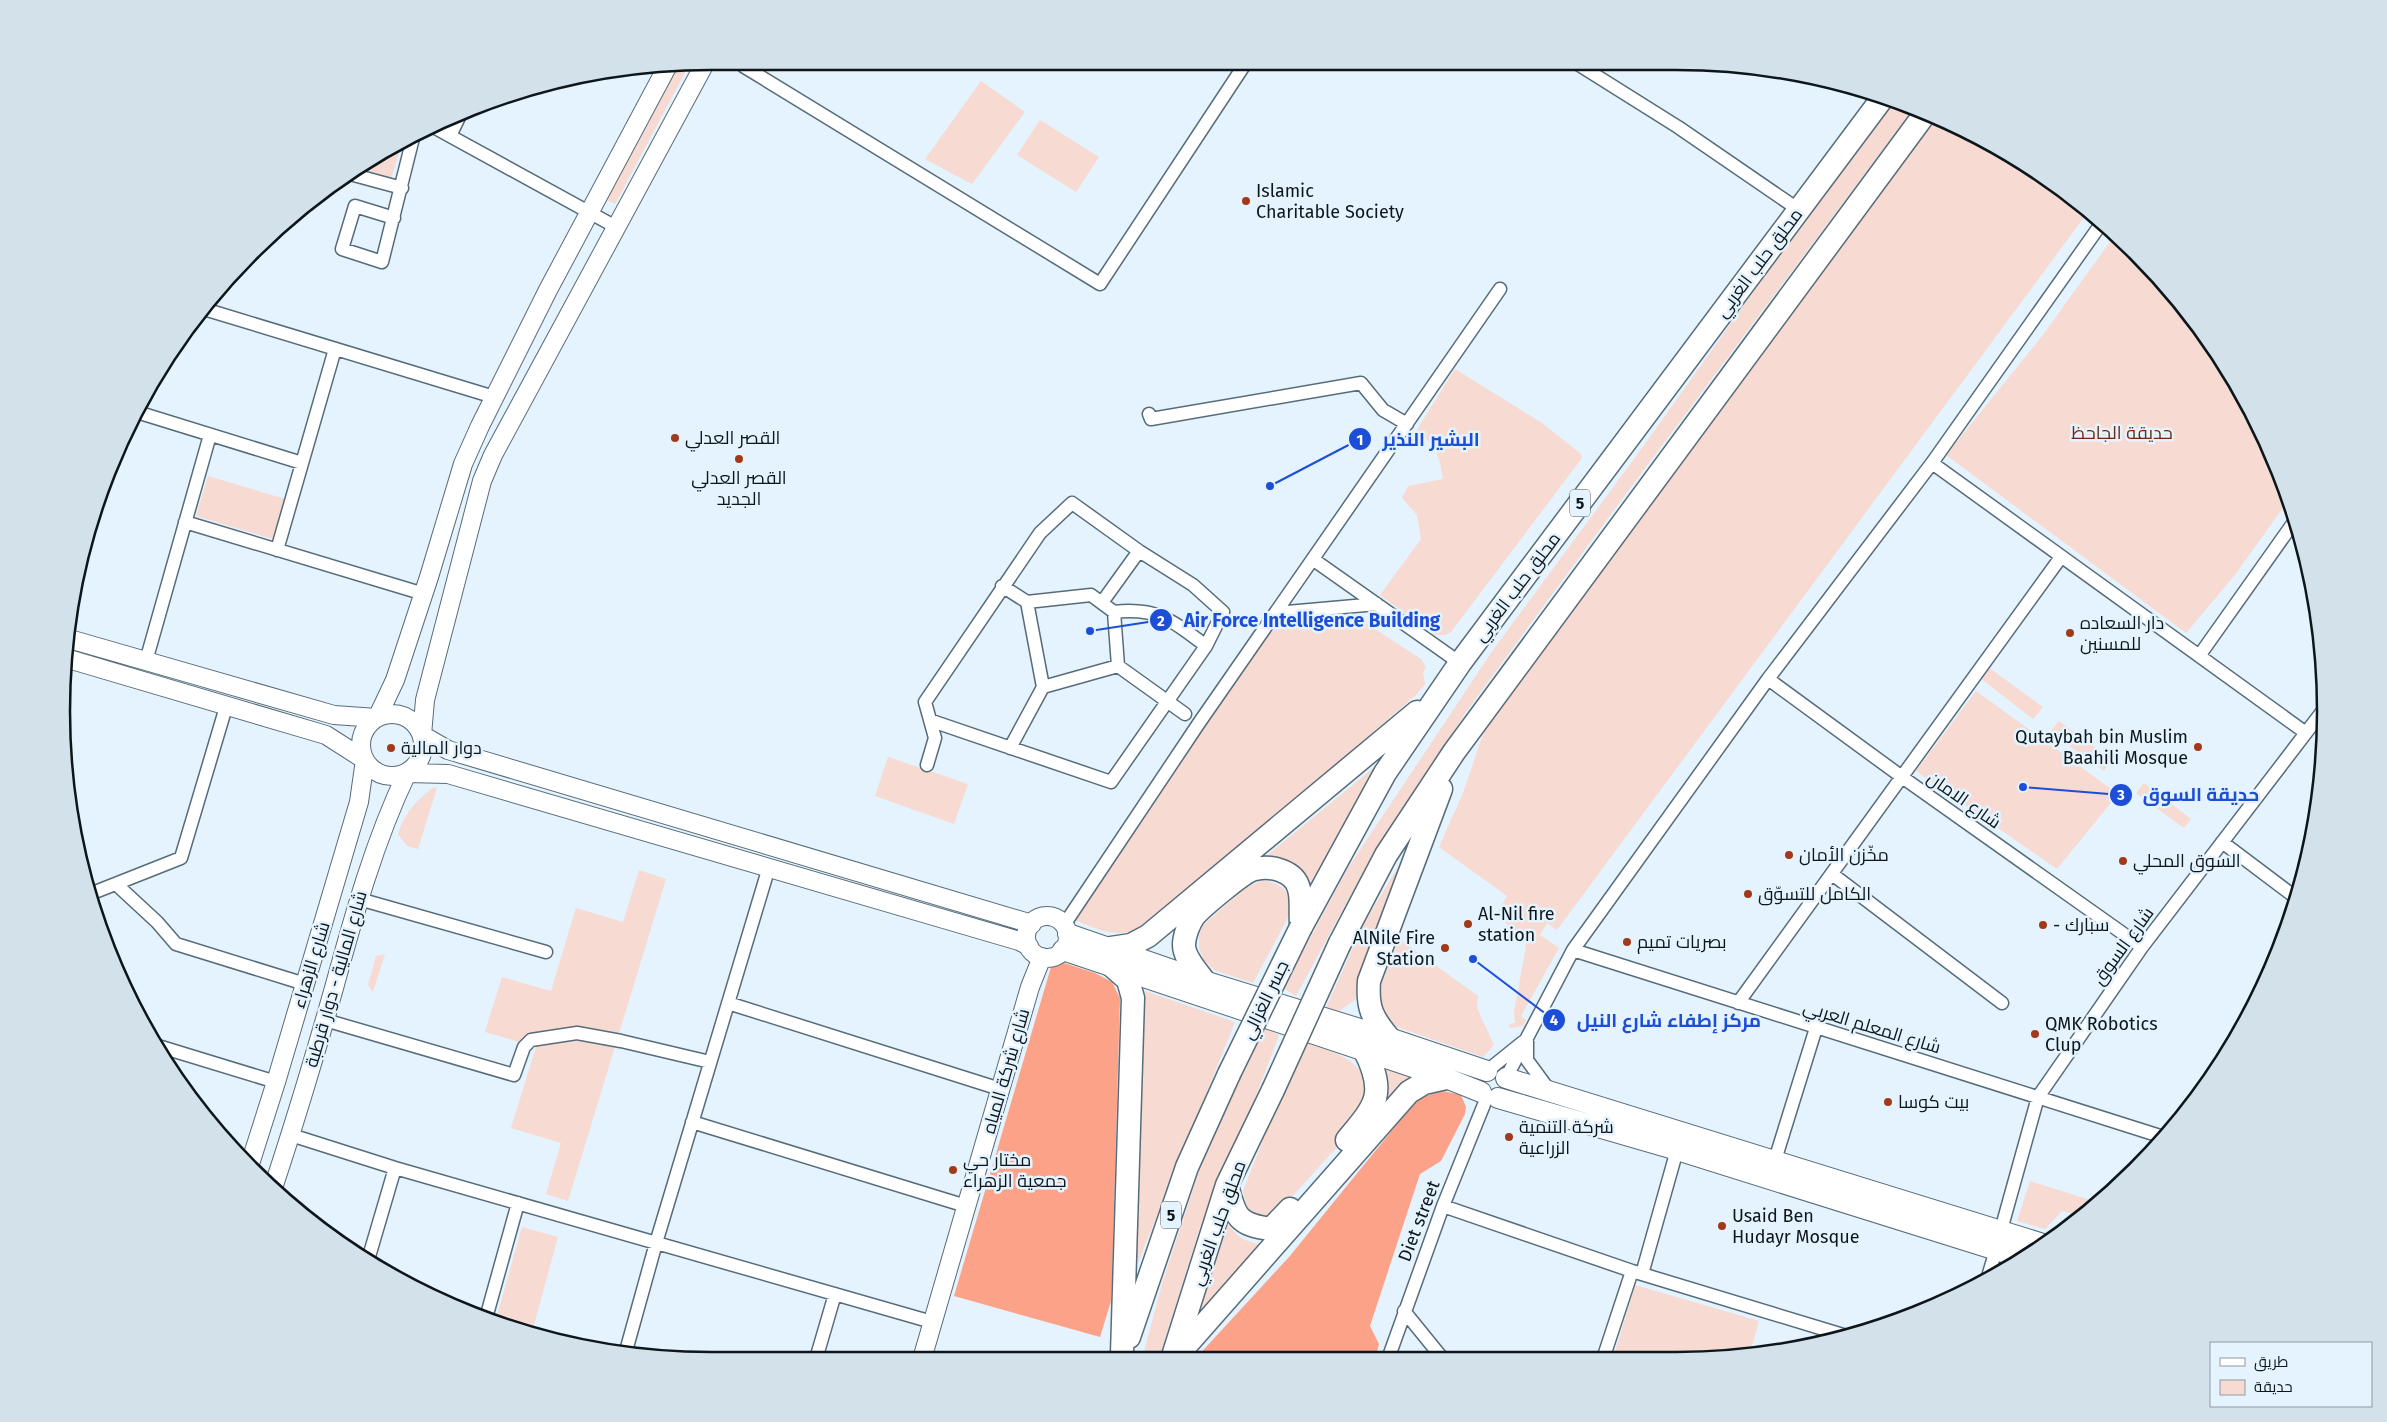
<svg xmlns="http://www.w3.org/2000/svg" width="2387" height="1422" font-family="'Fira Sans',Cairo,sans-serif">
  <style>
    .green { fill: #f7dad1 }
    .forest { fill: #fca289 }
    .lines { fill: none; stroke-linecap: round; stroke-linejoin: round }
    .street-casing { stroke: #566c7a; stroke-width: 15 }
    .secondary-casing { stroke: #566c7a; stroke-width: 20 }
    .primary-casing { stroke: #566c7a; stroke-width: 22 }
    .highway-casing { stroke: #566c7a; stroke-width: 25 }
    .street { stroke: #fff; stroke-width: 12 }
    .secondary { stroke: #fff; stroke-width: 18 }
    .primary { stroke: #fff; stroke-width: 20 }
    .highway { stroke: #fff; stroke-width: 22 }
    .highway-bridge-casing { stroke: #566c7a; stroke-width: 25; stroke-linecap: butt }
    .highway-bridge { stroke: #fff; stroke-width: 22 }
    .poi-dot { fill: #a1391b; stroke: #e4f3fd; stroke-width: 2 }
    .labels { text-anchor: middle; stroke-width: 5; stroke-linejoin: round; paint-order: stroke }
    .shield { fill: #e4f3fd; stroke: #4e585f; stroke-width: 1 }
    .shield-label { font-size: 16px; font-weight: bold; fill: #0d161b }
    .poi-label { font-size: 18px; fill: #0d161b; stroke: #e4f3fd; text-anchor: start }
    .street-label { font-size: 18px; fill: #0d161b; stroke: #e4f3fd }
    .park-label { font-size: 18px; fill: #73250e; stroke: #e4f3fd }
    .rim { fill: none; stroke: #0d161b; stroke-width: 2.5 }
    .leader { fill: none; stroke: #1d4ed8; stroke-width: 2 }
    .callout-dot { fill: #1d4ed8; stroke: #e4f3fd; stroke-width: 2 }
    .mark-label { font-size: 15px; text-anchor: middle; font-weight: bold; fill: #fff }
    .callout-label { font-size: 19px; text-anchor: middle; font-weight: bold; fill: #1d4ed8; stroke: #e4f3fd; stroke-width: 5; stroke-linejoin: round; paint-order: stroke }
  </style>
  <rect width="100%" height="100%" fill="#e4f3fd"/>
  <!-- green -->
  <path class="green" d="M678,67h10l-73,137 -9,-4z
    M981,81l44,31 -53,72 -47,-25z
    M1895,101l18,8 -305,409 -142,194 -116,184 -54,100 -13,-8 65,-120 145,-218 144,-195 170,-238z
    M1040,120l59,37 -23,35 -59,-37z
    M1936,121l101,50 51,41 -531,718 -10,-7 -7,12 19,13 -38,68 5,4 -3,6 -13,2 -1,-4 6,-1 -1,-11 12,-65 -2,-9 -28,-23 11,-19 -68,-49 24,-54 20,-59 41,-59 361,-497z
    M402,142l-13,44 -39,-12z
    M2115,235l21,17 80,98 60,113 12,38 -54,75 -48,57 -240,-178 96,-119z
    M1455,369l87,54 39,31 1,4 -131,174 -6,3h-10l-55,-40 41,-56 -4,-24 -15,-17 6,-12 35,-7c-3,-23 -8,-35 -27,-48z
    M208,476l77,23 -12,40 -77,-23z
    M1361,620l60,39 5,8 -3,5 2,12 -8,10 -266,231c-32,14 -46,8 -76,-5l193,-290z
    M1988,667l55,40 -10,12 -53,-41z
    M1976,691l142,103 -61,75 -141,-98z
    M2059,721l53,39 -8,11 -54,-39z
    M1388,756l-81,132 -48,-26z
    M888,757l80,27 -14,40 -79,-28z
    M2144,783l47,36 -7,9 -48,-35z
    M434,787l3,1 -19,61 -11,-3 -9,-12c7,-22 18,-33 36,-47z
    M1427,819l-72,181 -16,11 -13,-3 37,-83z
    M639,870l27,9 -98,322 -22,-7 15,-51 -50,-15 25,-81 -51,-15 17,-55 49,14 25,-83 47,14z
    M1263,880c20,4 27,10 29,30l-39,73 -39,-13 -10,-10 -5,-12v-12l3,-10 43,-38z
    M1399,939l79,57 -1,12 17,37 -11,12 -83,-29 -13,-7 -6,-8 -2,-22z
    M385,954l-12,38 -5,-7 8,-29z
    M1145,991l90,31 -102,253z
    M1261,1026l18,9 -28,74 -51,118 -41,132h-17l20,-75 38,-116z
    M1305,1042c31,12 53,14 65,48l-32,56 -62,68 -11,4 -17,-7 -5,-20 33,-84z
    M1377,1066l41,13 -36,32z
    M2030,1181l70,22 -19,13 -19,-5 -17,18 -28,-8z
    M1227,1223c13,19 23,19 43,23l-75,80z
    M522,1227l36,10 -26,95 -37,-9z
    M1635,1285l124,36 -9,32 -31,6h-106z"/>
  <!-- forest -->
  <path class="forest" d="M1058,961l37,12 17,9 8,16 -8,281 -1,22 -11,36 -146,-41 97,-329z
    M1443,1091l18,4 5,12 -1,7 -24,47 -21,13 -50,152 9,18 -4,15h-180l94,-102 122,-150 11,-10z"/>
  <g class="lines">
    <defs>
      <path id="street" d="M1576,63l102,64 121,83
        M743,66l357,218 145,-220
        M430,125l186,102
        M450,136l11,-23
        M350,174l52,14
        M394,218l-39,-12 -13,43 40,13 32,-128
        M204,309l290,88
        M140,413l162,50
        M1149,414l2,5 210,-36 22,27 24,14
        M1932,463l374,270
        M185,522l239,72
        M277,550l58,-201
        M1314,560l146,103
        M1002,586l25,16
        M1091,595l23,17 4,54 -75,21 -16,-85z
        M1103,601l36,-50
        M1114,612c43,-5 59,9 92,34
        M1276,613l101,-9
        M2199,656l95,-134
        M146,661l64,-226
        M1118,666l67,48
        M1768,679l134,98 240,170
        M1010,748l33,-61
        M927,765l8,-27 -10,-36 115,-169 32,-30 67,48 54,34 30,27 -17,34 -95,136 -179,-61
        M2222,842l73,55
        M1832,874l170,129
        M117,885l40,37 19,22 129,40
        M90,894l91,-36 45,-151
        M359,899l187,53
        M1064,925l135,-202 301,-434
        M1573,950l587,186
        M728,1003l272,86
        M1738,1003l323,-446
        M325,1020l189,55 10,-28 7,-7 46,-7 44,8 89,21
        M1527,1041v19l22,30
        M158,1046l118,36
        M1487,1071l36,-29
        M1506,1078l67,-128 195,-271 164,-216 169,-239
        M692,1122l274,84
        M291,1135l104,33 537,154
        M1775,1160l41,-132
        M1443,1206l189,65 211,64
        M2001,1230l37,-133 104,-150 183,-239
        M368,1260l27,-92
        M1642,1274l35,-124
        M1987,1280l9,-30
        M1404,1311l39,48
        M486,1318l32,-115
        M626,1351l30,-108 113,-376
        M816,1359l19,-65
        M1388,1359l55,-153 44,-109
        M1603,1359l29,-88"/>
      <path id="secondary" d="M66,638l268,77 43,3
        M65,658l261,77 39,25
        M361 745a31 31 0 1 1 62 0a31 31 0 1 1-62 0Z
        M377,718l18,-38 34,-103 34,-113 17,-38 68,-136 119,-223
        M422,735l3,-35 57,-219 11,-26 210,-388
        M422,735l26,15 584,174
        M1026 937a21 21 0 1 1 42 0a21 21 0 1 1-42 0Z
        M249,1167l27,-85 83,-280 6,-42
        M273,1188c22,-66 42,-133 61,-200 20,-73 40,-146 73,-215l41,1 571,167 10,5
        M922,1359l108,-372 12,-30"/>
      <path id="primary" d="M1068,934l136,47 185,57 98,33
        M1063,950l383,128 35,14
        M1506,1078l537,166
        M1498,1098l179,52 345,108"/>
      <path id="highway" d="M1301,927l84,-154 75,-110 424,-567
        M1340,943l46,-88 68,-103 470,-637
        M1111,948l20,-3 17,-9 269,-224
        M1111,965l17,15 5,18 -11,356
        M1204,981c-7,-10 -20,-23 -20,-36 0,-9 5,-22 10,-29 8,-9 50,-45 61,-47 16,-4 40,2 44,20 3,10 1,24 2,34
        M1389,1038c-17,-20 -22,-30 -20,-57l72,-192
        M1347,1140c28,-34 40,-45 18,-89
        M1227,1185c8,32 11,40 44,44l19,-20
        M1129,1337l58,-170 42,-93
        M1173,1356l54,-171 46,-95
        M1174,1359l235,-267 15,-9 22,-5"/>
    </defs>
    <!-- street casing -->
    <use href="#street" class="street-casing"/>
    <!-- secondary casing -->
    <use href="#secondary" class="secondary-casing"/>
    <!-- primary casing -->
    <use href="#primary" class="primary-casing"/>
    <!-- highway casing -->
    <use href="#highway" class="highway-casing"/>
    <!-- street -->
    <use href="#street" class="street"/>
    <!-- secondary -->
    <use href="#secondary" class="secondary"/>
    <!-- primary -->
    <use href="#primary" class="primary"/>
    <!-- highway -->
    <use href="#highway" class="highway"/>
    <defs>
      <path id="highway-bridge" d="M1229,1074l72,-147
        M1273,1090l67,-147"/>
    </defs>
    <!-- highway-bridge casing -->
    <use href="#highway-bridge" class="highway-bridge-casing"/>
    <!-- highway-bridge -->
    <use href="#highway-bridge" class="highway-bridge"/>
  </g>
  <!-- markers -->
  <g class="poi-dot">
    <circle cx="1246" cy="201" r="5"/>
    <circle cx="675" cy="438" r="5"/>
    <circle cx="739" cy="459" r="5"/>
    <circle cx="2070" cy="633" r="5"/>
    <circle cx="2198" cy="747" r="5"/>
    <circle cx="391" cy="748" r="5"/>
    <circle cx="1789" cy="855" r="5"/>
    <circle cx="2123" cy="861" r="5"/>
    <circle cx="1748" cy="894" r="5"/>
    <circle cx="1468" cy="924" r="5"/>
    <circle cx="2043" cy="925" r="5"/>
    <circle cx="1627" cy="942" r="5"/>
    <circle cx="1445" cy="948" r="5"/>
    <circle cx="2035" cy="1034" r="5"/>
    <circle cx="1888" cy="1102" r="5"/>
    <circle cx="1509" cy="1137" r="5"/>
    <circle cx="953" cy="1170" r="5"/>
    <circle cx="1722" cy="1226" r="5"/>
  </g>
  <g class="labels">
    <!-- shield labels -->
    <g class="shield">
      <rect x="1570" y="489.5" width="20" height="27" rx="4"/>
      <rect x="1161" y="1201.5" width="20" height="27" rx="4"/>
    </g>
    <g class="shield-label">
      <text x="1580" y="509">5</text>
      <text x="1171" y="1221">5</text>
    </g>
    <!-- poi labels -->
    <g class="poi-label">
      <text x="1256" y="197">Islamic<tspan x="1256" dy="21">Charitable Society</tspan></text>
      <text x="685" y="444">القصر العدلي</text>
      <text x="739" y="484" text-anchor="middle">القصر العدلي<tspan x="739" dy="21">الجديد</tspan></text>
      <text x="2080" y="629">دار السعاده<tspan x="2080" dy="21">للمسنين</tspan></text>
      <text x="2188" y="743" text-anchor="end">Qutaybah bin Muslim<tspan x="2188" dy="21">Baahili Mosque</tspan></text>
      <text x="401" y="754">دوار المالية</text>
      <text x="1799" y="861">مخّزن الأمان</text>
      <text x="2133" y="867">السوق المحلي</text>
      <text x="1758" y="900">الكامل للتسوّق</text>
      <text x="1478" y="920">Al-Nil fire<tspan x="1478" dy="21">station</tspan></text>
      <text x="2053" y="931">- سبارك</text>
      <text x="1435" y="944" text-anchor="end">AlNile Fire<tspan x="1435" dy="21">Station</tspan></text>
      <text x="1637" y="948">بصريات تميم</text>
      <text x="2045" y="1030">QMK Robotics<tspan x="2045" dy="21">Clup</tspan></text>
      <text x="1898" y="1108">بيت كوسا</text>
      <text x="1519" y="1133">شركة التنمية<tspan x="1519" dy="21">الزراعية</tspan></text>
      <text x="963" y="1166">مختار حي<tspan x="963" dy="21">جمعية الزهراء</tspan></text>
      <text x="1732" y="1222">Usaid Ben<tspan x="1732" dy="21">Hudayr Mosque</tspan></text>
    </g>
    <!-- street labels -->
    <g class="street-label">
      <text transform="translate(1759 263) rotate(-53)" y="6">محلق حلب الغربي</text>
      <text transform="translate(1517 587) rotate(-53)" y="6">محلق حلب الغربي</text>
      <text transform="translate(1964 800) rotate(35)" y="6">شارع الامان</text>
      <text transform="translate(2123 946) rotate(-54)" y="6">شارع السوق</text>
      <text transform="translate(311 965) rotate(-73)" y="6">شارع الزهراء</text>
      <text transform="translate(336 979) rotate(-74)" y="6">شارع المالية - دوار قرطبة</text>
      <text transform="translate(1265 1000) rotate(-64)" y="6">جسر الغزالي</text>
      <text transform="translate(1872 1027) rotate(17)" y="6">شارع المعلم العربي</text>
      <text transform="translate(1006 1071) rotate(-74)" y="6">شارع شركة المياه</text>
      <text transform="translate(1419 1221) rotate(-69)" y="6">Diet street</text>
      <text transform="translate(1218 1223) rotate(-70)" y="6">محلق حلب الغربي</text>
    </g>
    <!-- park labels -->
    <g class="park-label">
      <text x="2122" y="439">حديقة الجاحظ</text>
    </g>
  </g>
  <!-- crop -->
  <path d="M0 0H2387V1422H0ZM711 70H1676A641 641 0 0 1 2317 711V711A641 641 0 0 1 1676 1352H711A641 641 0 0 1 70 711V711A641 641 0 0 1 711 70Z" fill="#d3e1eb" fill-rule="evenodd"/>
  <path class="rim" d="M711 70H1676A641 641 0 0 1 2317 711V711A641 641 0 0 1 1676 1352H711A641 641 0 0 1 70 711V711A641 641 0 0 1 711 70Z"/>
  <!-- callouts -->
  <path class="leader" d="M1270 486L1360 439M1090 631L1161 620M2023 787L2121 795M1473 959L1554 1020"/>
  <g class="callout-dot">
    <circle cx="1270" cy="486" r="5"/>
    <circle cx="1090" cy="631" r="5"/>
    <circle cx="2023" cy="787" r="5"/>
    <circle cx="1473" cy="959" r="5"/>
    <circle cx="1360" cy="439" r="12"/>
    <circle cx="1161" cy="620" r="12"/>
    <circle cx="2121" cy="795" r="12"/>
    <circle cx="1554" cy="1020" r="12"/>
  </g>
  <g class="mark-label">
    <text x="1360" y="445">1</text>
    <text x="1161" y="626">2</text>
    <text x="2121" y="800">3</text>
    <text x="1554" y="1025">4</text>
  </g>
  <g class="callout-label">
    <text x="1431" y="446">البشير النذير</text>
    <text x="1312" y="627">Air Force Intelligence Building</text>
    <text x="2201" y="801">حديقة السوق</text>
    <text x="1669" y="1027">مركز إطفاء شارع النيل</text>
  </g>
  <!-- legend -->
  <rect x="2210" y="1342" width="162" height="65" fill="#e4f3fd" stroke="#8e9ba3"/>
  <rect x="2220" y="1358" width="25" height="8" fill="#ffffff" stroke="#8e9ba3"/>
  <text x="2254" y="1367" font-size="15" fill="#0d161b">طريق</text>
  <rect x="2220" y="1380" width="25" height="15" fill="#f7dad1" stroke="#8e9ba3"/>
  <text x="2254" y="1392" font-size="15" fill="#0d161b">حديقة</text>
</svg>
